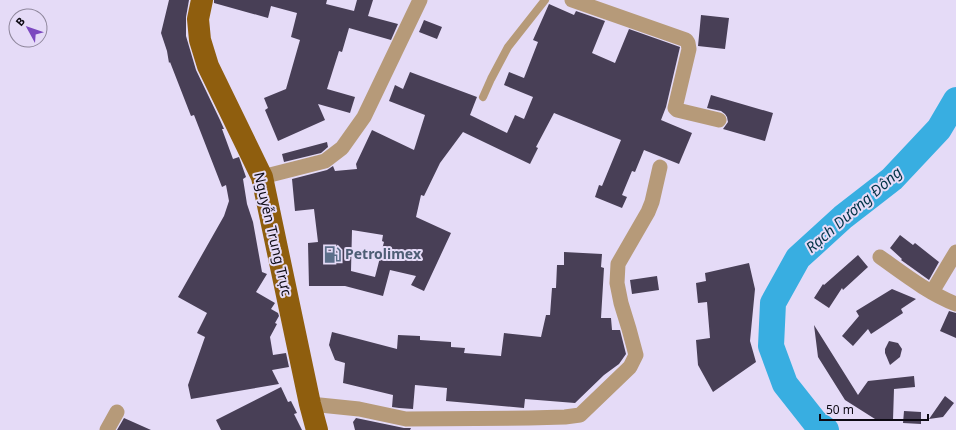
<svg xmlns="http://www.w3.org/2000/svg" width="956" height="430" font-family="'Noto Sans',sans-serif">
  <style>
    .lines { fill: none; stroke-linecap: round; stroke-linejoin: round }
    .river { stroke: #38aee1; stroke-width: 26 }
    .building { fill: #483f56; fill-rule: evenodd }
    .lane { stroke: #b69a79; stroke-width: 8 }
    .street { stroke: #b69a79; stroke-width: 15 }
    .primary { stroke: #8f5e0e; stroke-width: 22 }
    .labels { text-anchor: middle; stroke-width: 4; stroke-linejoin: round; paint-order: stroke }
    .street-label { font-size: 14px; fill: #0d0a13; stroke: #e5dbf7 }
    .service-label { font-size: 14px; font-weight: bold; fill: #4e5e75; stroke: #e5dbf7; text-anchor: start }
    .water-label { font-size: 15px; font-style: italic; fill: #003347; stroke: #e5dbf7 }
  </style>
  <rect width="100%" height="100%" fill="#e5dbf7"/>
  <g class="lines">
    <!-- river -->
    <path class="river" d="M826,430l-11,-8 -30,-38 -14,-38 2,-43 25,-45 45,-41 49,-38 47,-50 17,-29"/>
  </g>
  <!-- building -->
  <path class="building" d="M169,0h20l-3,17v19l10,34 24,50 4,9h-2l11,30 6,-2 7,20 -3,2 4,25 6,18 9,50 5,2 -11,18 19,11 -4,6 7,4 1,3 -4,7 2,1 -7,13 3,18 13,-2 3,14 -17,3 7,14 -88,15 -3,-14 17,-48 -8,-4 10,-20 -29,-16 46,-81 5,-15 -3,-16 -4,2 -28,-72 -3,1 -21,-54 -1,1 -2,-12 -6,-18z
    M214,0h113l-1,4 28,7 3,-11h16l-5,16 30,8 -7,16 -42,-12 -7,24 -3,-1 -12,38 28,8 -5,16 -32,-9 7,16 -47,21 -13,-31 3,-2 -4,-10 22,-9 14,-49 -9,-3 6,-24 -26,-7 -3,12 -54,-15z
    M549,4l25,11 2,-4 29,10 -13,32 23,10 14,-34 51,18 -14,60 -5,13 31,13 -13,31 -35,-14 -9,22 -3,-1 -10,24 5,2 -5,11 -27,-11 4,-12 3,1 19,-46 -67,-27 -18,34 2,1 -8,16 -67,-32 -23,31 -16,33 -3,-1 -5,22 35,16 -27,58 -13,-6 5,-9 -26,-6 -7,26 -38,-10h-36l-1,-43 10,-1 -4,-33 -19,2 -3,-32 35,-9 6,-4 2,5 22,-2 -1,-5 16,-34 42,20 11,-35 -36,-14 6,-16 8,4 7,-17 67,25 -7,18 37,18 8,-18 9,4 9,-22 -29,-12 5,-13 15,6 14,-36 -5,-2zM352,230l31,5 -1,6 2,1 -9,35 -24,-6z
    M701,15l28,3 -4,31 -27,-3z
    M424,20l18,7 -5,12 -18,-7z
    M711,95l62,18 -8,28 -42,-12 5,-7 -1,-5 -2,-3 -4,-3 -14,-3z
    M327,142l1,5 -7,6 -37,9 -2,-8z
    M900,235l13,10 2,-2 24,19 -10,18 -28,-20 1,-1 -12,-11z
    M564,252l38,2 -1,13 3,1 -3,50h10l1,12h8l6,24 -7,10 -15,11 -29,28 -50,-4 -1,9 -78,-7 1,-13 -32,-3 -2,24 -14,-1 -7,-1 1,-12 -50,-12 2,-20 -10,-3 -6,-15 3,-13 65,17 1,-14 22,1v4l31,2v5l14,1 -1,5 37,3 3,-23 37,4 5,-22h4l2,-27h4l1,-23h7z
    M858,255l10,12 -25,23 -1,-2 -13,20 -15,-10 9,-14 1,1z
    M749,263l6,26 -5,52 6,21 -43,30 -15,-27 -2,-25 14,-2 -3,-36 -9,1 -2,-20 10,-2 -1,-8z
    M657,276l2,14 -27,4 -2,-14z
    M892,289l24,10 -15,10 2,4 -32,21 -3,-5 -15,17 -11,-10 17,-20 -3,-5z
    M949,311l7,2v25l-16,-7z
    M814,325l44,70 10,-14 46,-5 1,11 -21,2 -1,31 -18,-1 -30,-19 -27,-43z
    M889,341l9,2 4,6 -2,8 -10,8 -5,-12v-4z
    M281,387l7,15 3,-1 6,12 -3,1 8,16h-81l-5,-10z
    M945,396l9,7 -11,14 -14,2z
    M904,411l17,1v12l-18,-1z
    M124,418l27,12h-34z
    M356,418l48,10h7l-1,2h-55l-2,-8z"/>
  <g class="lines">
    <!-- lane -->
    <path class="lane" d="M483,97l8,-18 17,-32 37,-47"/>
    <!-- street -->
    <path class="street" d="M572,0l114,40 2,3 1,6 -14,59 2,2 42,10
      M262,177l63,-16 17,-13 22,-31 56,-117
      M880,257c24,17 48,36 76,47
      M932,292l24,-40
      M310,404l49,5 47,10 123,-1 36,-1 15,-2 50,-48 6,-12 -7,-26 -8,-26 -4,-20 1,-19 30,-52 4,-10 8,-35
      M107,430l10,-18"/>
    <!-- primary -->
    <path class="primary" d="M202,0l-4,19 2,21 8,26 54,111 48,227 7,26"/>
  </g>
  <!-- icons -->
  <defs>
    <symbol id="fuel-bare" viewBox="-9 -9 18 18"><path d="M-5.5-6h7V0h2V4h1.3V-2.5L3-4.5l.8-.8L6-3V5H2.5V1h-1V6h-7ZM-4.2-4.7v3.2H.2V-4.7Z" fill="#5c6f8a" stroke="#e5dbf7" stroke-width="2.5" paint-order="stroke"/></symbol>
  </defs>
  <g fill-rule="evenodd">
    <use href="#fuel-bare" x="320" y="242" width="25" height="25"/>
  </g>
  <g class="labels">
    <!-- street labels -->
    <g class="street-label">
      <text transform="translate(273 234) rotate(77)" y="5">Nguyễn Trung Trực</text>
    </g>
    <!-- service labels -->
    <g class="service-label">
      <text x="345" y="259">Petrolimex</text>
    </g>
    <!-- water labels -->
    <g class="water-label">
      <text transform="translate(854 210) rotate(-41)" y="5">Rạch Dương Đông</text>
    </g>
  </g>
  <!-- north arrow -->
  <g transform="translate(28 28) rotate(310)"><circle r="19" fill="#e5dbf7" stroke="#8f879c"/>
  <path d="M0-3L7 15L0 10L-7 15Z" fill="#7b48bf"/>
  <text y="-6" font-size="11" font-weight="bold" text-anchor="middle" fill="#0d0a13">B</text>
  </g>
  <!-- scale -->
  <path d="M820 414v6h108v-6" fill="none" stroke="#0d0a13" stroke-width="2"/>
  <text x="826" y="414" font-size="12" fill="#0d0a13" stroke="#e5dbf7" stroke-width="3" paint-order="stroke">50 m</text>
</svg>
